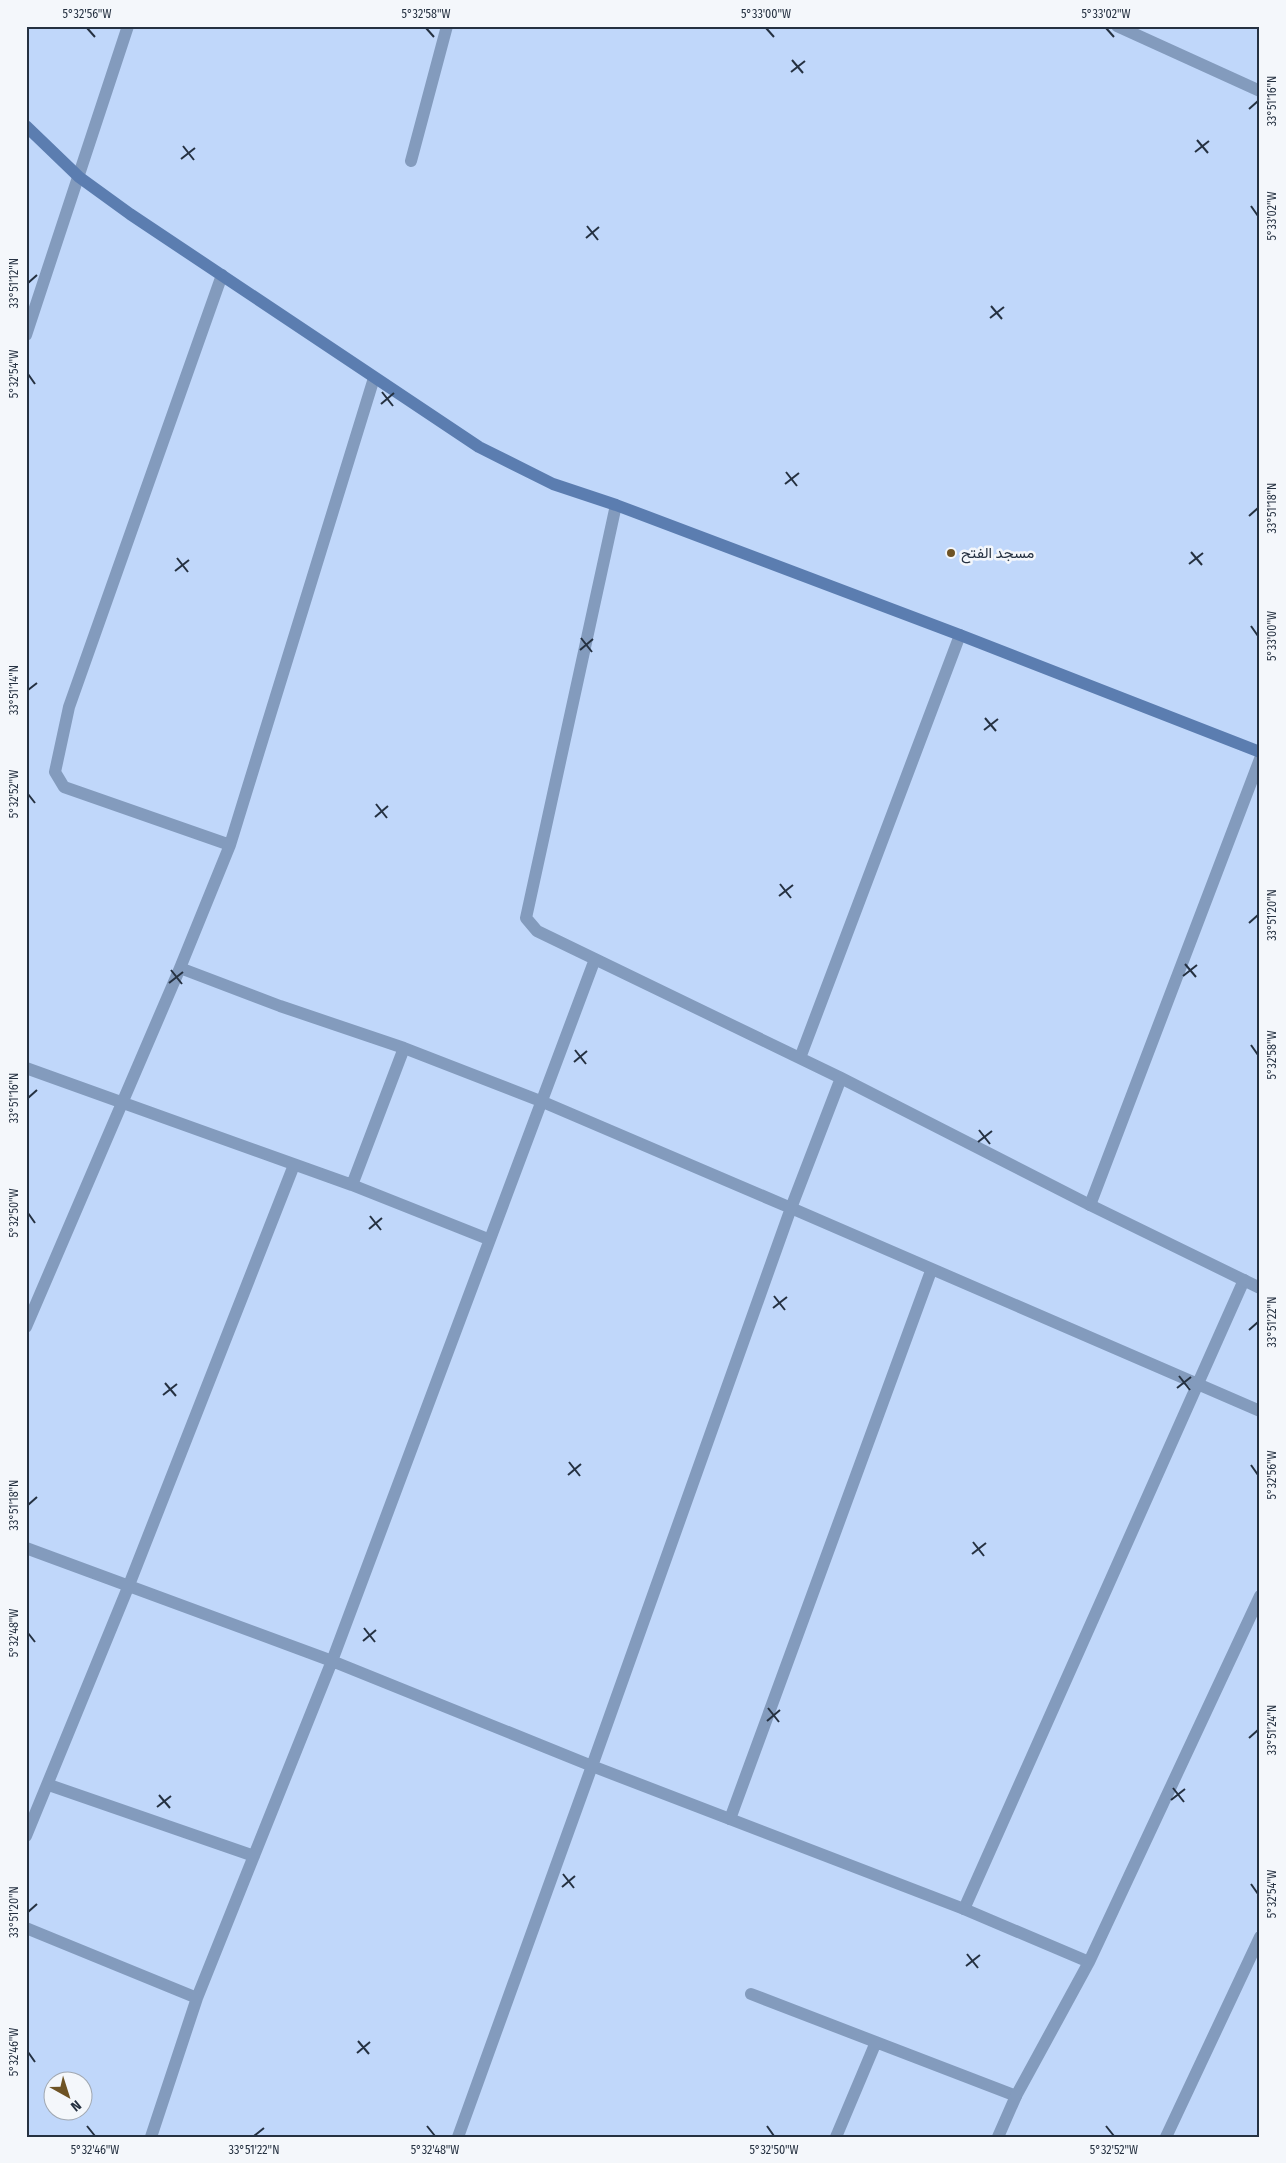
<svg xmlns="http://www.w3.org/2000/svg" width="1286" height="2163" font-family="'Fira Sans Condensed',Vazirmatn,sans-serif">
  <style>
    .lines { fill: none; stroke-linecap: round; stroke-linejoin: round }
    .lane { stroke: #839bbd; stroke-width: 12 }
    .street { stroke: #839bbd; stroke-width: 12 }
    .secondary { stroke: #5b7db0; stroke-width: 12 }
    .ticks { fill: none; stroke: #253141; stroke-width: 2 }
    .poi-dot { fill: #6e5325; stroke: #f4f7fb; stroke-width: 2 }
    .labels { text-anchor: middle; stroke-width: 5; stroke-linejoin: round; paint-order: stroke }
    .poi-label { font-size: 15px; fill: #253141; stroke: #f4f7fb; text-anchor: start }
    .neatline { fill: none; stroke: #253141; stroke-width: 2 }
    .ticks-label { font-size: 12px; text-anchor: middle; fill: #253141 }
  </style>
  <rect width="100%" height="100%" fill="#c0d7fa"/>
  <g class="lines">
    <!-- lane -->
    <path class="lane" d="M1117,26l143,65
      M1090,1205l170,-446
      M791,1208l469,203
      M730,1819l201,-548
      M964,1909l280,-629
      M751,1994l265,102
      M458,2137l134,-371
      M836,2137l40,-95
      M1166,2137l94,-200"/>
    <!-- street -->
    <path class="street" d="M411,161l36,-135
      M222,275l-153,432 -14,65 9,15 166,58
      M26,335l102,-309
      M616,505l-90,413 11,13 304,147 249,127 170,83
      M180,968l100,38 124,42 139,54 248,106
      M800,1058l160,-423
      M26,1068l326,117 136,54
      M352,1185l52,-137
      M26,1327l154,-359 50,-123 144,-467
      M26,1548l306,113 260,105 372,143 125,53
      M592,1766l199,-558 50,-130
      M49,1785l205,71
      M26,1836l103,-251 165,-420
      M26,1928l171,70
      M151,2137l46,-139 135,-337 263,-702
      M998,2137l18,-41 73,-134 171,-366"/>
    <!-- secondary -->
    <path class="secondary" d="M26,126l53,51 51,37 349,233 74,37 63,21 344,130 300,117"/>
  </g>
  <!-- ticks -->
  <path class="ticks" d="M87,28l8,9M426,28l8,9M766,28l8,9M1106,28l8,9M792,60l11,13M791,72l14,-11M1249,109l9,-8M1197,140l11,13M183,146l11,14M1195,152l14,-11M181,159l14,-11M1251,206l7,10M587,226l11,14M586,238l13,-11M28,283l9,-8M991,306l11,13M990,318l14,-11M28,374l7,10M382,392l11,14M381,404l13,-11M786,472l11,14M785,484l14,-11M1249,516l9,-8M1191,552l11,13M177,558l11,14M1189,564l14,-11M175,571l14,-11M1251,626l7,10M581,638l11,14M580,650l13,-11M28,690l9,-7M985,718l11,13M984,730l14,-11M28,794l7,9M376,804l11,14M375,817l13,-11M780,884l11,14M779,896l14,-11M1249,923l9,-8M1185,964l11,13M171,970l11,14M1183,976l14,-11M169,983l14,-11M1251,1045l7,10M575,1050l11,14M574,1062l13,-11M28,1098l9,-8M979,1130l11,14M978,1142l14,-11M28,1213l7,10M370,1216l11,14M369,1229l13,-11M774,1296l11,14M773,1308l14,-11M1249,1330l9,-8M1179,1376l11,14M165,1383l11,13M1177,1388l14,-11M163,1395l14,-11M569,1462l11,14M1251,1465l7,10M568,1475l13,-11M28,1505l9,-8M973,1542l11,14M972,1554l14,-11M364,1628l11,14M28,1633l7,9M363,1641l13,-11M768,1708l11,14M767,1721l13,-11M1249,1738l9,-8M1173,1788l11,14M159,1795l11,13M1171,1800l14,-11M157,1807l14,-11M563,1874l11,14M1251,1884l7,10M562,1887l13,-11M28,1912l9,-8M967,1954l11,14M966,1966l14,-11M358,2041l11,13M28,2052l7,10M357,2053l13,-11M87,2126l8,10M427,2126l8,10M767,2126l7,10M1106,2126l8,10M254,2136l10,-8"/>
  <!-- markers -->
  <circle class="poi-dot" cx="951" cy="553" r="5"/>
  <g class="labels">
    <!-- poi labels -->
    <g class="poi-label">
      <text x="961" y="558">مسجد الفتح</text>
    </g>
  </g>
  <!-- border -->
  <rect width="1286" height="2163" fill="none" stroke="#f4f7fb" stroke-width="55"/>
  <!-- north arrow -->
  <g transform="translate(68 2096) rotate(141)"><circle r="24" fill="#f4f7fb" stroke="#a1a8b1"/>
  <path d="M0-4L9 19L0 12L-9 19Z" fill="#6e5325"/>
  <text y="-8" font-size="14" font-weight="bold" text-anchor="middle" fill="#253141">N</text>
  </g>
  <rect x="28" y="28" width="1230" height="2108" class="neatline"/>
  <g class="ticks-label">
    <text x="87" y="18">5°32'56"W</text>
    <text x="426" y="18">5°32'58"W</text>
    <text x="766" y="18">5°33'00"W</text>
    <text x="1106" y="18">5°33'02"W</text>
    <text transform="translate(1272 101) rotate(-90)" y="4">33°51'16"N</text>
    <text transform="translate(1272 216) rotate(-90)" y="4">5°33'02"W</text>
    <text transform="translate(14 283) rotate(-90)" y="4">33°51'12"N</text>
    <text transform="translate(14 374) rotate(-90)" y="4">5°32'54"W</text>
    <text transform="translate(1272 508) rotate(-90)" y="4">33°51'18"N</text>
    <text transform="translate(1272 636) rotate(-90)" y="4">5°33'00"W</text>
    <text transform="translate(14 690) rotate(-90)" y="4">33°51'14"N</text>
    <text transform="translate(14 794) rotate(-90)" y="4">5°32'52"W</text>
    <text transform="translate(1272 915) rotate(-90)" y="4">33°51'20"N</text>
    <text transform="translate(1272 1055) rotate(-90)" y="4">5°32'58"W</text>
    <text transform="translate(14 1098) rotate(-90)" y="4">33°51'16"N</text>
    <text transform="translate(14 1213) rotate(-90)" y="4">5°32'50"W</text>
    <text transform="translate(1272 1322) rotate(-90)" y="4">33°51'22"N</text>
    <text transform="translate(1272 1475) rotate(-90)" y="4">5°32'56"W</text>
    <text transform="translate(14 1505) rotate(-90)" y="4">33°51'18"N</text>
    <text transform="translate(14 1633) rotate(-90)" y="4">5°32'48"W</text>
    <text transform="translate(1272 1730) rotate(-90)" y="4">33°51'24"N</text>
    <text transform="translate(1272 1894) rotate(-90)" y="4">5°32'54"W</text>
    <text transform="translate(14 1912) rotate(-90)" y="4">33°51'20"N</text>
    <text transform="translate(14 2052) rotate(-90)" y="4">5°32'46"W</text>
    <text x="95" y="2154">5°32'46"W</text>
    <text x="254" y="2154">33°51'22"N</text>
    <text x="435" y="2154">5°32'48"W</text>
    <text x="774" y="2154">5°32'50"W</text>
    <text x="1114" y="2154">5°32'52"W</text>
  </g>
</svg>
